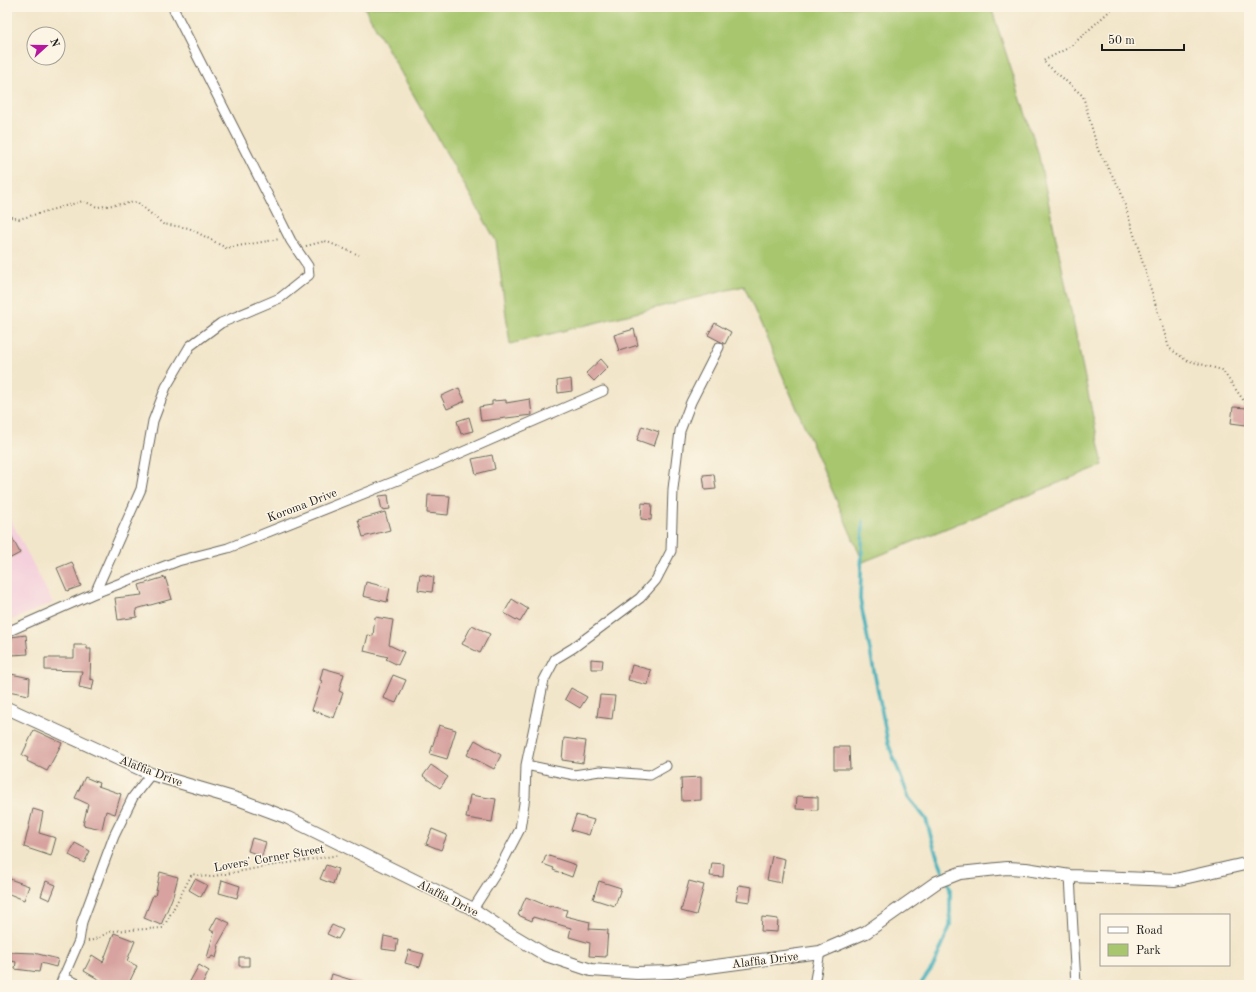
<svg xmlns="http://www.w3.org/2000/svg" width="1256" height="992" font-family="'Old Standard TT',serif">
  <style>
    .built { fill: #f4cfdc }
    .green { fill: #a7c66e; stroke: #627145 }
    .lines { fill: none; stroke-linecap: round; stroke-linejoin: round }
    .stream { stroke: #42b1bc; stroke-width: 3.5 }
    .building { fill: #d7a29f }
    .street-casing { stroke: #676359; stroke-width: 11 }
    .secondary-casing { stroke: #676359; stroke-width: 14 }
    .path { stroke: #676359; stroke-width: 2; stroke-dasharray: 1 3; stroke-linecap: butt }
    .street { stroke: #fff; stroke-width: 9 }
    .secondary { stroke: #fff; stroke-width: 12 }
    .labels { text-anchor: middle; stroke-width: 3; stroke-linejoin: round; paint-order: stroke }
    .street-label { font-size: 12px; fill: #1c1c1c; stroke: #fcf5e5 }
  </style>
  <rect width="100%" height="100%" fill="#fcf5e5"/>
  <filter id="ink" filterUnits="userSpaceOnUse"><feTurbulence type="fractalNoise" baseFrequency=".025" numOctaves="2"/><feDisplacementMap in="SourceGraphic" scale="8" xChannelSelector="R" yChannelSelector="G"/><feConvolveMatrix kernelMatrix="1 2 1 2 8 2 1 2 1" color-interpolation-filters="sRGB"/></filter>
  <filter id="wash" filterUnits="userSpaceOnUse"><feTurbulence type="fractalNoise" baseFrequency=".012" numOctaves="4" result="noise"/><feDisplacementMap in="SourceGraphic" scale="16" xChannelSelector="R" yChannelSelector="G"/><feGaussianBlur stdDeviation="0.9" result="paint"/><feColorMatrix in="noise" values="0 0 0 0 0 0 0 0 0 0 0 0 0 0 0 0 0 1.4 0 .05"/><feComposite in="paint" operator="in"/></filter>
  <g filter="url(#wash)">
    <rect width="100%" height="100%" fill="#f2e6ca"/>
    <!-- built -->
    <path class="built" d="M7,513l46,90 -46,19z"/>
    <!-- green -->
    <path class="green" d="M364,7h627l47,145 65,313 -240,97 -119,-276 -234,58 -14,-103z"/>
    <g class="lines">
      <!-- stream -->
      <path class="stream" d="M863,521l-3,78 28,144 21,55 17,21 9,32 15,37v38l-16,39 -14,20"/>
    </g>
    <g id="blocks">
      <!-- building -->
      <path class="building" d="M715,323l16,9 -6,12 -17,-9z
        M634,329l4,16 -19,6 -5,-16z
        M601,359l7,8 -14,14 -8,-8z
        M571,379l1,12 -14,2 -1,-12z
        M459,388l6,13 -18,8 -6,-13z
        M530,399l2,16 -51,6 -2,-14 13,-2v-4l14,-1v3z
        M1233,407l15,1 -2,17 -15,-2z
        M469,417l4,14 -12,3 -4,-13z
        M642,426l17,6 -5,14 -17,-6z
        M492,455l3,14 -19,5 -4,-15z
        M714,474l2,15 -11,1 -2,-15z
        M388,495l2,14 -8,1 -3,-14z
        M428,495l22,1 -2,19 -21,-2z
        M642,503l10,1 -1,16 -10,-1z
        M385,512l5,18 -27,7 -5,-17z
        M7,528l13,25 -13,7z
        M72,562l9,24 -14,5 -10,-23z
        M420,574l14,3 -2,15 -14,-2z
        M165,577l7,22 -36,10 1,8 -19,3 -3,-22 27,-3 -3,-10z
        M366,582l24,6 -3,14 -24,-6z
        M512,599l16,10 -8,13 -16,-9z
        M375,617l18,3 -4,25 15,7 -6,13 -12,-6 2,-2 -24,-6 4,-16 5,1z
        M472,625l18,9 -10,19 -18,-9z
        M26,635l2,19 -16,1 -1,-18z
        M74,645h13v4h4l-1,30 4,1 -2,10 -13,-3 3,-16 -37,-1v-12h29z
        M591,659l12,1 -1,9h-11z
        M632,665l19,5 -3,15 -20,-5z
        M323,668l21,6 -5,17 4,2 -9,25 -22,-8 10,-29 -2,-1z
        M11,674l19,4 -1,17 -21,-4z
        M393,675l13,5 -10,23 -13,-5z
        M571,688l16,9 -7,11 -15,-9z
        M600,695l15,1 -3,23 -15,-2z
        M439,725l17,5 -9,29 -17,-5z
        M34,730l28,13 -15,28 -20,-10 1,-3 -6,-3z
        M564,738l22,3 -3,22 -21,-3z
        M475,740l26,15 -7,14 -27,-14z
        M834,747h15l1,22h-16z
        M431,765l17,12 -8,11 -17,-12z
        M85,777l14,6 -1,3 23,8 -6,20 -9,-3 -4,18 -19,-4 5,-21 -13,-6z
        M701,777v23l-19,1 -1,-23z
        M470,795l26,4 -4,23 -26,-4z
        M797,796l21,1v13l-22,-1z
        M33,809l10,3 -4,21 17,5 -5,18 -27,-9z
        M576,815l18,5 -5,15 -18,-5z
        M432,829l15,6 -6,15 -15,-6z
        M252,838l14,4 -4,14 -14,-5z
        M75,843l15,8 -6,12 -15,-8z
        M546,855l30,10 -4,12 -19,-7 1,-2 -11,-4z
        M772,856l13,3 -4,24 -14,-3z
        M712,863l12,1 -1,13 -13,-1z
        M326,865l12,4 -5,15 -13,-5z
        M160,872l18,5 -5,19 -12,29 -17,-7 9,-23 2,1z
        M7,878l22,8 -5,14 -17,-7z
        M195,879l12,6 -6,12 -12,-7z
        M222,880l18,6 -3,12 -18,-5z
        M46,881l10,4 -6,15 -9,-4z
        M599,881l22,7 -6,18 -22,-7z
        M689,881l15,4 -8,30 -15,-4z
        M739,885l13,2 -2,15 -14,-2z
        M526,897l24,10 1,-1 16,4 -2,6 25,6 -1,7 19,1 -2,27 -17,-1 1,-13 -21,-6 2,-9 -38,-11 -1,4 -14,-6z
        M217,917l13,6 -13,23h2l-3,12 -4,-2 -2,3 -3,-1 7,-26 -4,-2z
        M762,917l16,2 -1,13 -16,-1z
        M332,925l11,5 -5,9 -11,-5z
        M114,933l21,8 -8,20 10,5 -9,19h-15l-7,-4 -1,2 -21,-12 8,-16 11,7z
        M384,936l14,3 -2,12 -14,-2z
        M409,950l15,4 -4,13 -15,-4z
        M7,952l27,1 24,6 -2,8 -15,-4 -2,9 -24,-3 1,-7 -9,-2z
        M239,957h10v9h-10z
        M199,965l10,6 -7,14h-14z
        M332,974l29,9v2h-32z"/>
    </g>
  </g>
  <g filter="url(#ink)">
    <use href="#blocks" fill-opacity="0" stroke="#676359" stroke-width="1"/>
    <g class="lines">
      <defs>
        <path id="street" d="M95,593l46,-104 12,-68 13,-34 24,-41 31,-23 59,-25 29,-23 -1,-9 -17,-25 -117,-231
          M7,632l88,-39 83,-32 50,-13 175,-70 200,-87
          M526,765l48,10 26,-4 50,4 16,-9
          M1070,876l6,109
          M473,909l27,-42 20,-38 5,-32 1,-32 18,-85 11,-21 18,-11 67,-50 16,-18 15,-29 2,-62 7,-58 11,-29 28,-55
          M63,977l17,8
          M60,985l19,-44 3,-19 32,-86 19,-39 18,-23
          M814,985l6,-33"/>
        <path id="secondary" d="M7,708l144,66 89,26 48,18 185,91 31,21 42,25 45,15 46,3 34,-1 149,-20 46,-20 71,-50 23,-9 47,-5 19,1 44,7 105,4 74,-17"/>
      </defs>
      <!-- street casing -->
      <use href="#street" class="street-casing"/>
      <!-- secondary casing -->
      <use href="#secondary" class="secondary-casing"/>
      <!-- path -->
      <path class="path" d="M1114,7l-44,40 -27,14 40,35 15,54 22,39 49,159 17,12 36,10 27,38
        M7,216l12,3 64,-18 14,6 40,-5 26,22 26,4 37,20 54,-9
        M306,246l19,-5 34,14
        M88,941l5,-1 19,-9 51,-3 29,-54 17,3 60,-11 70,-11"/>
      <!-- street -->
      <use href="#street" class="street"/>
      <!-- secondary -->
      <use href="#secondary" class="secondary"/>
    </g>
  </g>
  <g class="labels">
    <!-- street labels -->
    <g class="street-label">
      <text transform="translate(302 505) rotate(-21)" y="4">Koroma Drive</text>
      <text transform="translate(151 771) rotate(21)" y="4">Alaffia Drive</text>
      <text transform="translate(269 858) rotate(-10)" y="4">Lovers' Corner Street</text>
      <text transform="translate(448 898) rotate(27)" y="4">Alaffia Drive</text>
      <text transform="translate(765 960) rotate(-7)" y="4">Alaffia Drive</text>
    </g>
  </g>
  <!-- margin -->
  <rect width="1256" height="992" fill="none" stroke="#fcf5e5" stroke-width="24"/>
  <!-- legend -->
  <rect x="1100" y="914" width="130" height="52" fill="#fcf5e5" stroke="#a29e95"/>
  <rect x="1108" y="927" width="20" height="6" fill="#ffffff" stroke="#a29e95"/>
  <text x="1136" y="934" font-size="12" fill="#1c1c1c">Road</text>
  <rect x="1108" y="944" width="20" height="12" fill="#a7c66e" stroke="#a29e95"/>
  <text x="1136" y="954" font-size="12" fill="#1c1c1c">Park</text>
  <!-- north arrow -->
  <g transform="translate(46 46) rotate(69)"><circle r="19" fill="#fcf5e5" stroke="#a29e95"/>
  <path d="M0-3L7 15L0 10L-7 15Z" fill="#b5179e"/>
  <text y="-6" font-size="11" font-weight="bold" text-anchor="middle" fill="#1c1c1c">N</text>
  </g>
  <!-- scale -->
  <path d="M1102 44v6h82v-6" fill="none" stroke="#1c1c1c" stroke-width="2"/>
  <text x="1108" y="44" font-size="12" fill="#1c1c1c" stroke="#fcf5e5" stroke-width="3" paint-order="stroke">50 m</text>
</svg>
